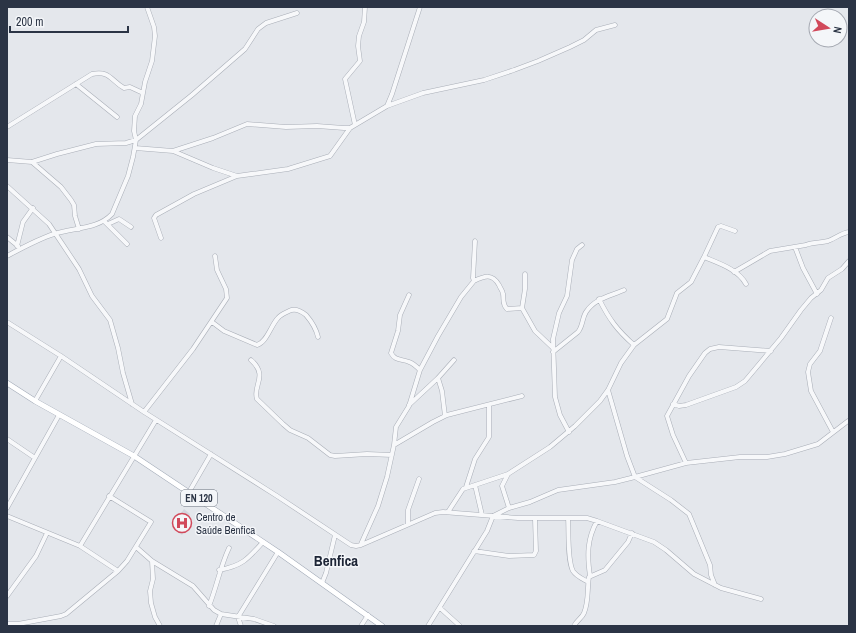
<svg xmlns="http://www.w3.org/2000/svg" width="856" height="633" font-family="'Archivo Narrow',sans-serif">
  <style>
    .built { fill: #d2d6de }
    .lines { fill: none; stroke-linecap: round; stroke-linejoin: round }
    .minor-casing { stroke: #a9aeb7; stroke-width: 5 }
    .major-casing { stroke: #a3abb8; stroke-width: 6 }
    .minor { stroke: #f7f8fa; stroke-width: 4 }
    .major { stroke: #fff; stroke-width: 5 }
    .labels { text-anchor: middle; stroke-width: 3; stroke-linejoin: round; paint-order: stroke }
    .shield { fill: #f4f6f9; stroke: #676e7b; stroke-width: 1 }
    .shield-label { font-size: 10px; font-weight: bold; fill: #2b3445 }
    .poi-label { font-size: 11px; fill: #2b3445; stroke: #f4f6f9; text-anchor: start }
    .district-label { font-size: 15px; font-weight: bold; fill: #1d2536; stroke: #f4f6f9 }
  </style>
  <rect width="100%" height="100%" fill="#e4e7ec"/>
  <!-- built -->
  <path class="built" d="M184,509l6,5 -5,7 3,3 -6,11 -5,-4 4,-6 -5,-4z"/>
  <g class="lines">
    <defs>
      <path id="minor" d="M76,84l41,33
        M387,106l36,-13 61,-13 30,-10 24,-9 32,-14 14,-7 12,-10 19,-5
        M355,125l-10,-46 15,-18 -2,-15 1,-10 5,-14 1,-15
        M7,127l85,-53c18,-4 19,7 32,14l6,-1 13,6
        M135,148l38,3 40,17 24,8 51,-7 42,-13 20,-28
        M173,151l40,-13 34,-14 39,3 31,-1 27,2h6l5,-3 32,-19 5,-12 28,-87
        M7,160l25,2 25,-8 39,-10 30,-1 10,-3 56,-45 53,-46 13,-20 8,-6 31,-10
        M32,162l29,25 10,13 3,5 1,11 4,13
        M7,186l42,38 30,45 13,27 18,24 8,28 5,25 9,31
        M104,221l23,23
        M108,224l11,-5 12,8
        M7,237l11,9
        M161,238l-7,-20 2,-3 38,-21 43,-18
        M17,246l6,-24 10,-14
        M795,247l8,21 14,26
        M7,256c15,-8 31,-17 47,-22 20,-7 43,-4 58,-20l16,-38 5,-19 3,-17 -2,-9 1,-15 6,-12 4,-22 7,-21 3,-25 -1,-9 -7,-20
        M704,257l14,-30 3,-1 14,5
        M734,272l36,-21 36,-6c7,-3 15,-2 22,-4 8,-3 13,-8 21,-9
        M525,274v15l-3,19 13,23 18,17
        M474,281c11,-5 18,-8 25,4 1,3 4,6 4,9 1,6 -1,10 4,15l15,-1
        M409,295l-9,20 -2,16 -7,22c4,8 11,6 18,9 4,1 8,5 11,8
        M599,299c10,20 18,31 35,46
        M831,318l-11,33 -10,13 -2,8 3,19 22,41
        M7,322l54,34 83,56 133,84 74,49 5,1 5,-1 74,-32 8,-1 75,6h69l10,3 57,21 12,8 28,24 27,14 40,11
        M212,322l12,9 33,14c10,-3 14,-20 21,-27 2,-3 7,-5 11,-7 6,-3 12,0 17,4 6,7 10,13 12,22
        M553,352l25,-20c5,-6 4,-14 8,-20 9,-14 25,-16 38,-22
        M251,360c18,16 1,26 6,39l26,25 7,6 18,8 22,17 5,1 32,-2 25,1
        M438,378l4,13 3,25
        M608,390l19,66 8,21 51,-14 54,-6h27l18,-3 33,-10 30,-23
        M35,401l26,-45
        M673,404l6,2 7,-1 50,-18 9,-6 36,-43 20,-28 10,-12 10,-8 7,-12 14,-9 7,-8
        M409,405l29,-27 16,-18
        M144,412l49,-63 34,-51 -1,-9 -9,-19 -2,-14
        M569,432l-9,-17 -5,-18 -2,-58 6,-26 8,-17 5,-36 5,-11 5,-4
        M7,439l28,19
        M394,445l39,-23 14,-7 75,-19
        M686,463l-13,-28 -6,-19 22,-40 16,-23 5,-4 9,-2 52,4
        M508,474l-6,12 7,22
        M475,485l7,30
        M466,487l9,-28 14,-22v-32
        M189,492l22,-38
        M7,508l52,-93
        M448,512l15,-23 45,-15 42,-27 25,-21 25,-25 8,-11 13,-27 13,-18 33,-26 10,-26 14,-11 13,-25c14,6 34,12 42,27
        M7,516l73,30 38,25 9,-10 24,-39 -42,-26
        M568,518c1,12 -1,42 5,53 3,5 10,8 15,11
        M408,524v-14l11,-31
        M361,544l17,-38 9,-29 7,-32 2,-18 13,-21 11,-36 18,-34 23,-39 13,-16 -1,-3 2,-37
        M80,546l76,-126
        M136,547l16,14 41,25 21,24 7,4 33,5 20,7
        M474,551l35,5 25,-1 2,-4 -1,-32
        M152,561l1,18 -3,12 1,12 4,14 5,9
        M219,570c23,-4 29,-11 44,-28
        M590,576c-3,-21 -3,-37 7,-55
        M322,583l4,-10 9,-38
        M7,596l29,-40 11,-23
        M209,606c8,-20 11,-39 20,-58
        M440,608l20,18
        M7,624h11l43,-8 5,-2 52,-43
        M216,626l5,-12
        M241,626l-3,-9 40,-65
        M361,626l7,-11
        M428,626l59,-95 6,-15 16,-8 21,-6 28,-12 57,-8 20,-5 36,23 18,14 21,51 1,10 4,10
        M574,626c3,-6 8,-8 10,-13 5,-12 3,-24 5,-36l16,-7 23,-28 4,-9"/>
      <path id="major" d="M7,383l28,18 99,55 144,96 104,74"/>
    </defs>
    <!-- minor casing -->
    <use href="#minor" class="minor-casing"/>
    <!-- major casing -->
    <use href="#major" class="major-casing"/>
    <!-- minor -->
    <use href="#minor" class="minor"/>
    <!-- major -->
    <use href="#major" class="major"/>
  </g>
  <!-- icons -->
  <defs>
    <symbol id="hospital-ring" viewBox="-11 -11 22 22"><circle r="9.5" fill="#f4f6f9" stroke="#d1495b" stroke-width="1.5"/><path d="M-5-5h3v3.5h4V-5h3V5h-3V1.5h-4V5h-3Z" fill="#d1495b"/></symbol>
  </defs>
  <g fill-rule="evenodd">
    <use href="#hospital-ring" x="171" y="512" width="22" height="22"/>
  </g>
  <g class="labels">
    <!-- shield labels -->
    <rect class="shield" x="181" y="490" width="36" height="16" rx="3"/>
    <g class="shield-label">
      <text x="199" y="502">EN 120</text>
    </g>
    <!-- poi labels -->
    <g class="poi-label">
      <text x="196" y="521">Centro de<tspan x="196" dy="13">Saúde Benfica</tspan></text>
    </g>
    <!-- district labels -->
    <g class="district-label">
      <text x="336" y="566">Benfica</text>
    </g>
  </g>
  <!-- border -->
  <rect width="856" height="633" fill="none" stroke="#2b3445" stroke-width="16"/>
  <!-- north arrow -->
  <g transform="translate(828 28) rotate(102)"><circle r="19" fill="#f4f6f9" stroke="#a4a8b1"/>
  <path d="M0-3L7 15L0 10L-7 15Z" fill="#d1495b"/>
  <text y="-6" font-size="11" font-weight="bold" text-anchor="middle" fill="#2b3445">N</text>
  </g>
  <!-- scale -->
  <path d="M10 26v6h118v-6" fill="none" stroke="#2b3445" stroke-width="2"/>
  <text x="16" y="26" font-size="12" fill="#2b3445" stroke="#f4f6f9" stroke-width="3" paint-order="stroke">200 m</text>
</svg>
